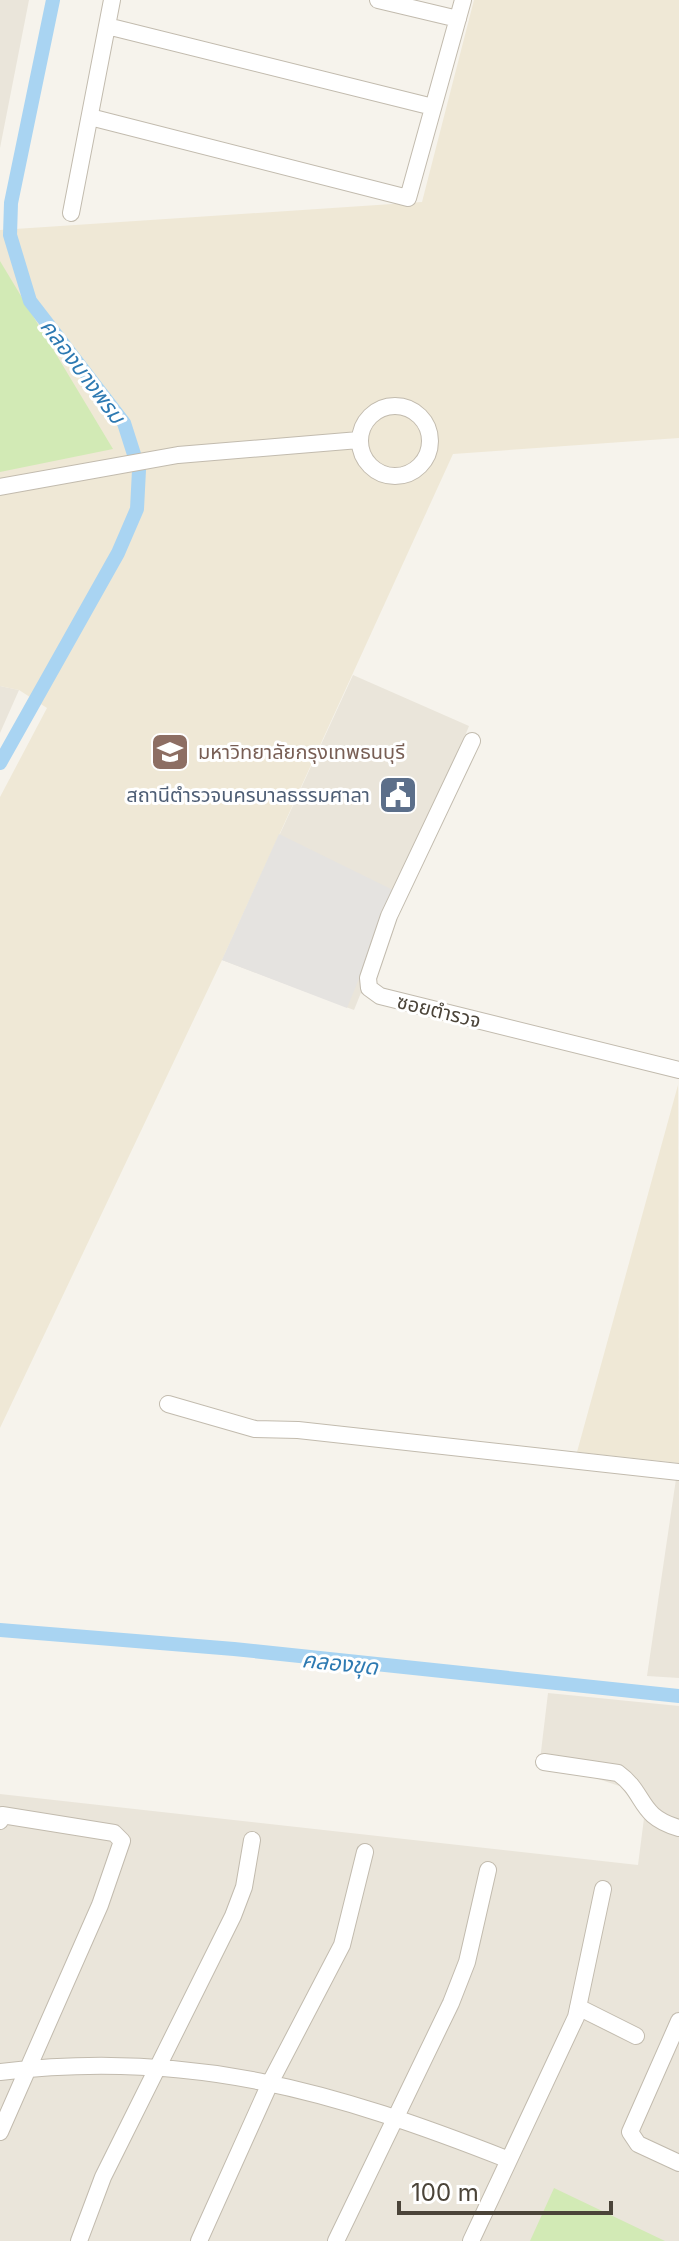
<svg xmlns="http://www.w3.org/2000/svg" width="679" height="2241" font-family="Inter,'Noto Sans Thai',sans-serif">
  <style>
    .residential { fill: #eae5da }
    .education { fill: #efe8d6 }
    .green { fill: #d2eab5 }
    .parking { fill: #e5e3e0 }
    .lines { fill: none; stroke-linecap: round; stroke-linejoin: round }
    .canal { stroke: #a9d4f2; stroke-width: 14 }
    .minor-casing { stroke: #c2bbae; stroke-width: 18 }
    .minor { stroke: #fff; stroke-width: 16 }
    .labels { text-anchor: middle; stroke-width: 6; stroke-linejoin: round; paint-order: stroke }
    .education-label { font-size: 20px; fill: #785e54; stroke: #fff; text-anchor: start }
    .service-label { font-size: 20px; fill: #4e5e75; stroke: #fff; text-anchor: end }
    .street-label { font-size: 20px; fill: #4b4439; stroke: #fff }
    .water-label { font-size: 22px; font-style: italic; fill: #2e7ab2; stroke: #fff }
  </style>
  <rect width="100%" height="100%" fill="#f6f3ec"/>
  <!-- residential -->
  <path class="residential" d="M0,0h29l-29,148z
    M353,675l116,51 -115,284 -132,-50z
    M0,686l19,4 -19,43z
    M676,1479l3,1v198l-32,-2z
    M548,1693l131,13v535h-679v-447l638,71 9,-70 -107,-35z"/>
  <!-- education -->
  <path class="education" d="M474,0h205v438l-226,16 -231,506 -222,468v-631l47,-89 -28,-18 -19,-4v-456l422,-28z
    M678,1085l1,378 -102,-11z"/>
  <!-- green -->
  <path class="green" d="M0,261l113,188 -113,23z
    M554,2188l111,53h-135z"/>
  <!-- parking -->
  <path class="parking" d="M279,834l116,57 -48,117 -125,-48z"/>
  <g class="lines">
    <!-- canal -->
    <path class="canal" d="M0,763l118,-210 19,-44 2,-39 -15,-47 -94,-122 -20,-66 1,-32 42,-203
      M0,1630l234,19 445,47"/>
    <defs>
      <path id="minor" d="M378,0l80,19
        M107,26l326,81
        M90,117l318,81 55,-198
        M71,213l41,-213
        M360 441a35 35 0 1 1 70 0a35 35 0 1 1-70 0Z
        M0,487l178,-32 181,-15
        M472,741l-83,175 -21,62 1,10 11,8 299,74
        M168,1404l87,25 43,1 381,42
        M544,1762l74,11c29,21 19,43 61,55
        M0,1821l2,-6 112,18 8,8 -22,64 -100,227
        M578,2007l58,29
        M679,2021l-49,111 8,12 41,19
        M0,2072c190,-23 334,19 509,88
        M79,2241l24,-64 130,-261 11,-29 8,-47
        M199,2241l72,-160 71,-136 23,-93
        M336,2241l115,-238 16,-41 21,-92
        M471,2241l105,-224 27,-128"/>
    </defs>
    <!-- minor casing -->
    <use href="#minor" class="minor-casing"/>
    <!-- minor -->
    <use href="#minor" class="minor"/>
  </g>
  <!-- icons -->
  <defs>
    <symbol id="university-square" viewBox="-11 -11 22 22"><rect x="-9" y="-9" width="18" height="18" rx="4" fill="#8d6e63" stroke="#fff"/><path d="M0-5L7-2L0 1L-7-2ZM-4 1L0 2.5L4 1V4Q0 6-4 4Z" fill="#fff"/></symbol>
    <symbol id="civic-square" viewBox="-11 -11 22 22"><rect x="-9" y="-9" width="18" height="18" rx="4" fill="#5c6f8a" stroke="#fff"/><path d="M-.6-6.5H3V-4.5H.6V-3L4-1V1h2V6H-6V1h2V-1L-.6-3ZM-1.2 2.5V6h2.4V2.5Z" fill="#fff"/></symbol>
  </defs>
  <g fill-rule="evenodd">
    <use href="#university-square" x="148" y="730" width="44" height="44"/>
    <use href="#civic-square" x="376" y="773" width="44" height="44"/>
  </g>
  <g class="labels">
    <!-- education labels -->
    <g class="education-label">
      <text x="198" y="759">มหาวิทยาลัยกรุงเทพธนบุรี</text>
    </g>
    <!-- service labels -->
    <g class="service-label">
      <text x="370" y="802">สถานีตำรวจนครบาลธรรมศาลา</text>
    </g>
    <!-- street labels -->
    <g class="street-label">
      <text transform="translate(439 1011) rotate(14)" y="7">ซอยตำรวจ</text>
    </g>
    <!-- water labels -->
    <g class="water-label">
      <text transform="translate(83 371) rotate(53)" y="8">คลองบางพรม</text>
      <text transform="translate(340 1663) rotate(6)" y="8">คลองขุด</text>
    </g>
  </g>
  <!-- scale -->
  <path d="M399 2201v12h212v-12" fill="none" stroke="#4b4439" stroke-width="4"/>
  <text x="411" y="2201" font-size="24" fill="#4b4439" stroke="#ffffff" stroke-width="6" paint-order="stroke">100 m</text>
</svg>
